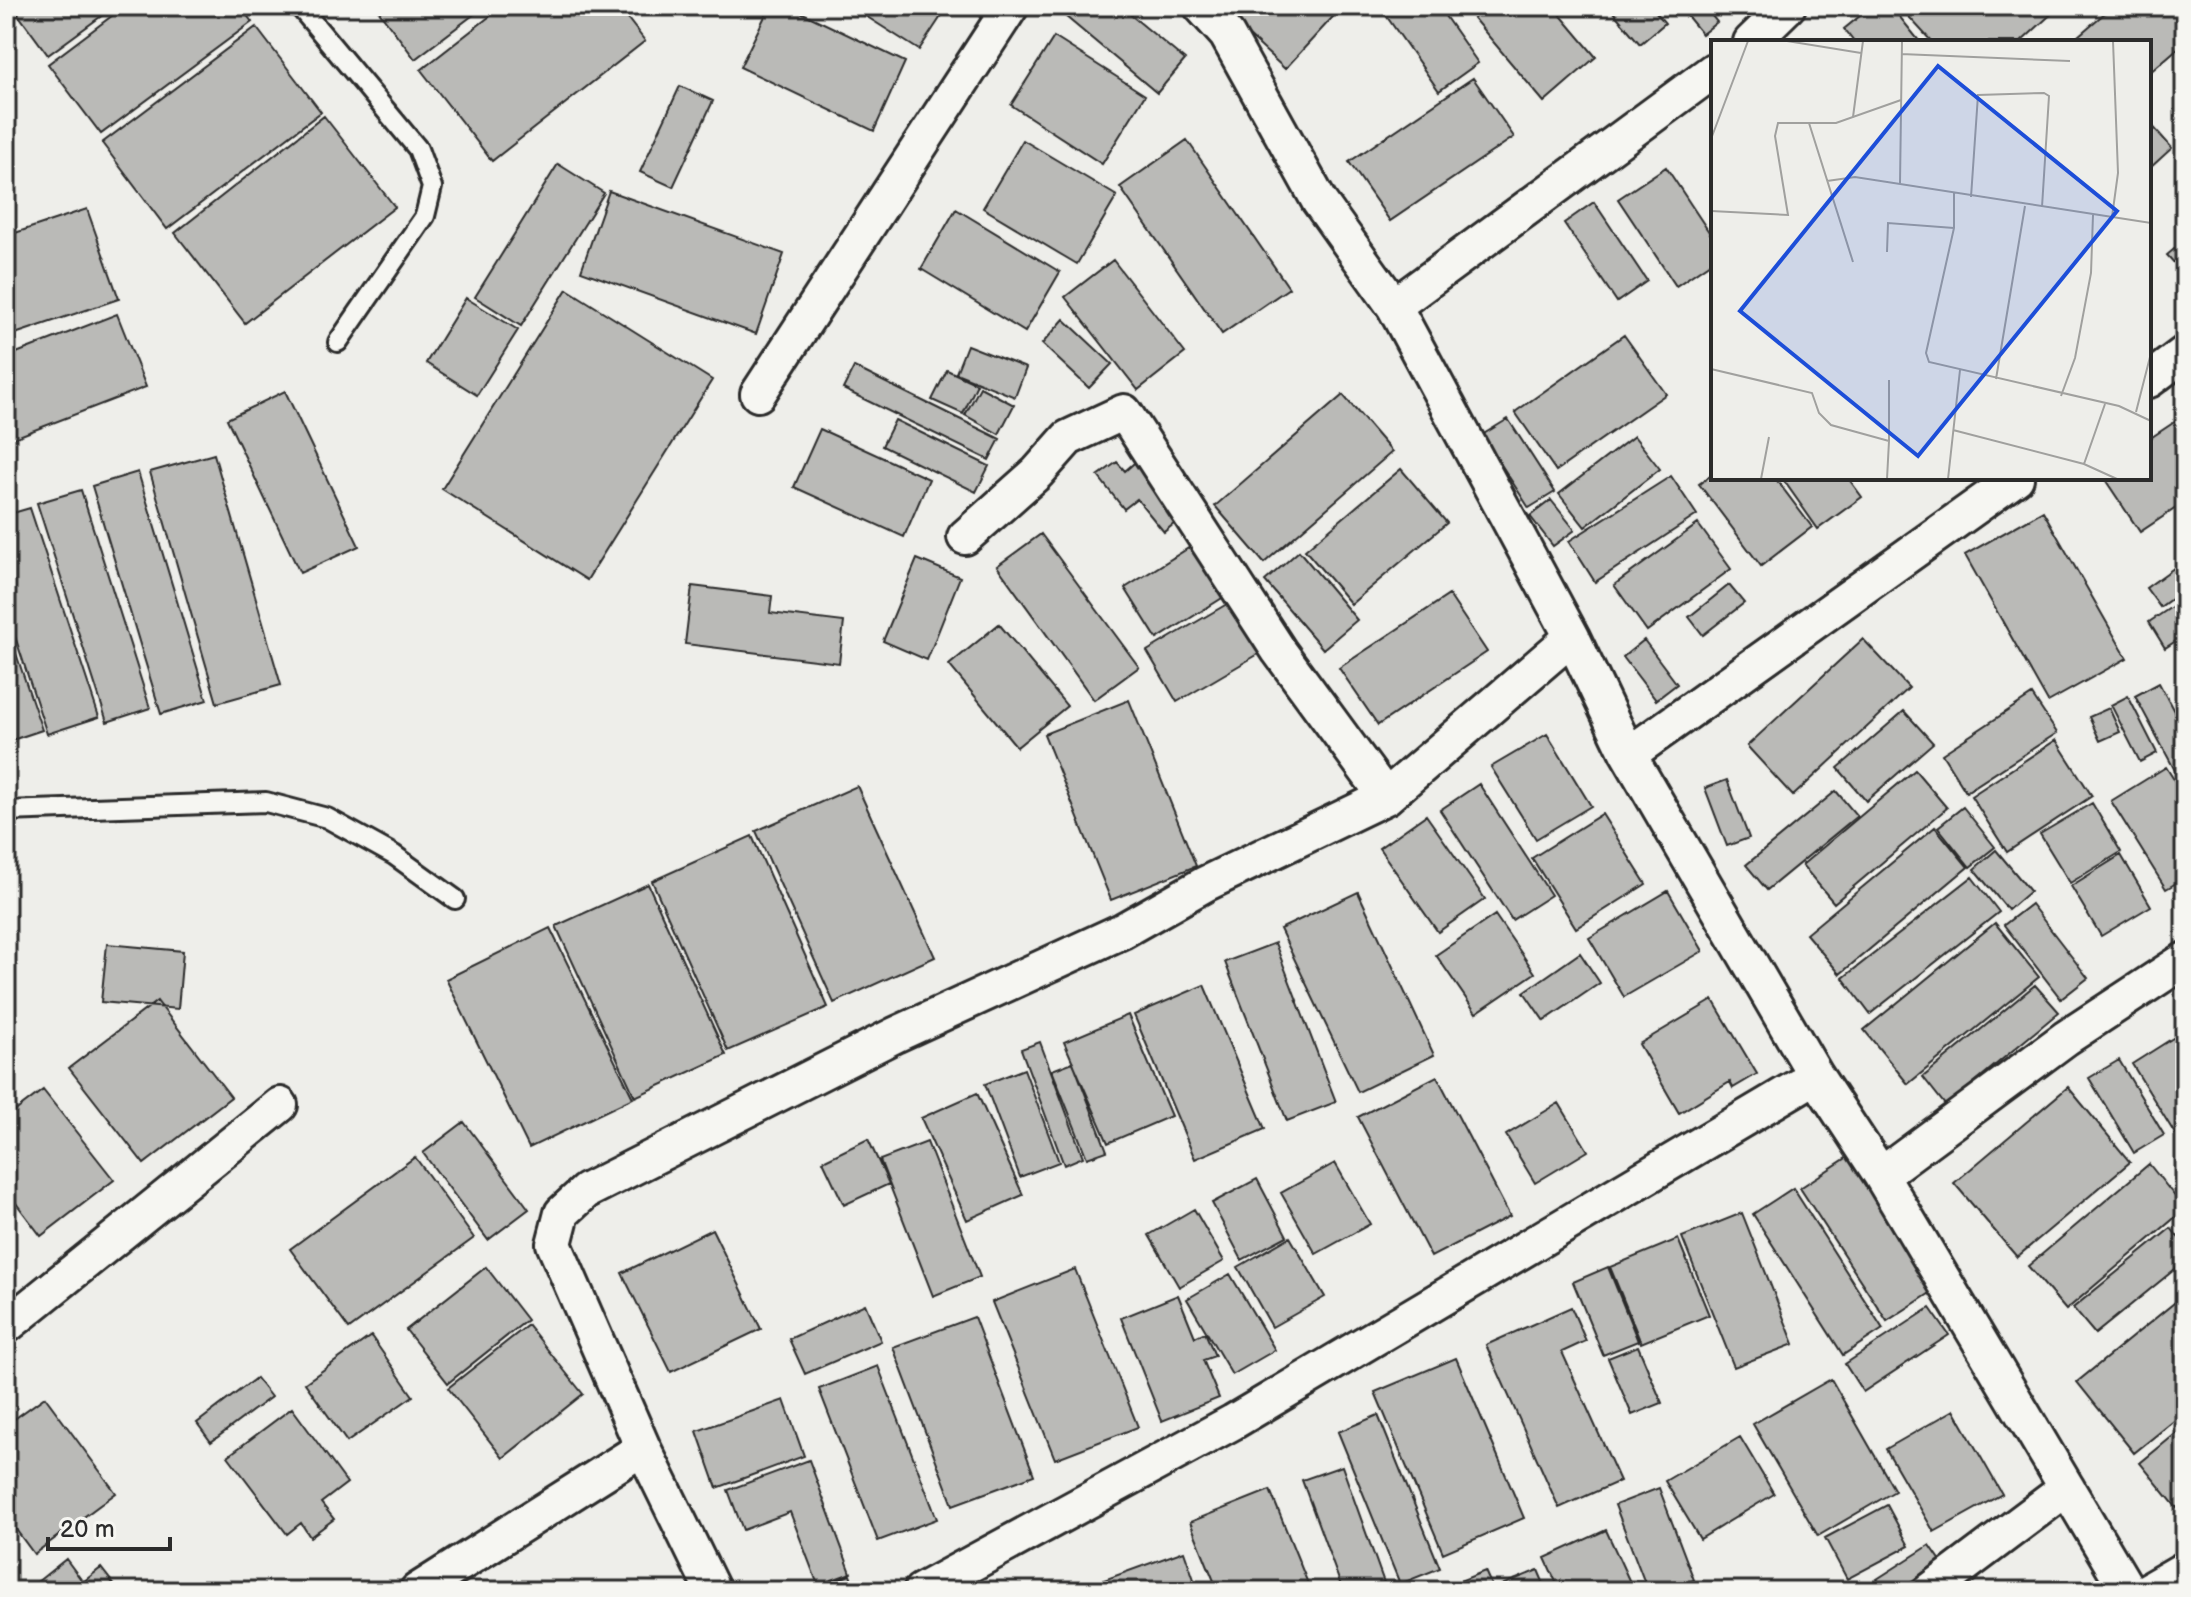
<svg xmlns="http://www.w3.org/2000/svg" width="2191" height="1597" font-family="'Balsamiq Sans',sans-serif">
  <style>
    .building { fill: #babab7; stroke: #2b2b2b; stroke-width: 2 }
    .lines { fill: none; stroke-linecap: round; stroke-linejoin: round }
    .lane-casing { stroke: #2b2b2b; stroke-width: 24 }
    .street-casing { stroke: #2b2b2b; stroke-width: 40 }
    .lane { stroke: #f6f6f2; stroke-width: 18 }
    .street { stroke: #f6f6f2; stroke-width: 34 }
    .inset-road { fill: none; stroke: #a0a09e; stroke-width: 2 }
    .view { fill: #1d4ed8; fill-opacity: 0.15; stroke: #1d4ed8; stroke-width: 4 }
    .inset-edge { fill: none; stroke: #2b2b2b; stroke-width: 4 }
  </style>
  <rect width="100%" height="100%" fill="#eeeeea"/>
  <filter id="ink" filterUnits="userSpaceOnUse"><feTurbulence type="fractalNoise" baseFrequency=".0125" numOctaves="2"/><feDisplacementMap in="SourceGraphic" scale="16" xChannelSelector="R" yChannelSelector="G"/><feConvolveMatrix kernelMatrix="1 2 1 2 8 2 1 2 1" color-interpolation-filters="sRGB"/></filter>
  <g filter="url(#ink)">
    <!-- building -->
    <path class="building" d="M12,6h103l-67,49z
      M125,6h115l12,16 -151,112 -53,-70z
      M375,6h110l-70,53z
      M503,6h115l27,35 -153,120 -71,-91z
      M770,6h18l117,56 -31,69 -134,-64z
      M850,6h98l-29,44z
      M1053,6h67l65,54 -28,33z
      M1223,6h120l-58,63 -65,-60z
      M1438,6l40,57 -39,28 -59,-84z
      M1463,6h90l43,51 -52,45z
      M1608,6h43l14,17 -25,21z
      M1679,6h25l13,16 -15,12z
      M1872,6h19l29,36h-66l-10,-13z
      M1899,6h161l-39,36h-89z
      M2113,6h72v36l-36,31v-31h-78z
      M256,27l65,85 -154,117 -65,-86z
      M1054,37l91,58 -43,69 -91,-59z
      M1473,78l41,59 -124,84 -41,-59z
      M680,86l33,15 -40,86 -33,-15z
      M324,116l71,91 -150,116 -70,-90z
      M2149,122l23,26 -23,21z
      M1023,140l94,56 -40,68 -94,-56z
      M1187,140l102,148 -67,46 -102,-147z
      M558,164l46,29 -83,133 -46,-29z
      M1666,167l47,71v23l-37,25 -58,-87z
      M609,191l175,63 -28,80 -175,-63z
      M1594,202l53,79 -30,21 -53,-79z
      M87,209l32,90 -113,38v-101z
      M956,209l104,63 -35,60 -104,-63z
      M2185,240v35l-18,-20z
      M1113,260l72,93 -47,37 -73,-93z
      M567,289l145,91 -125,200 -145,-91z
      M466,298l52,32 -41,65 -51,-32z
      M117,314l29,73 -140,54v-84z
      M1064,319l48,45 -23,24 -47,-44z
      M1624,335l42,59 -110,77 -41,-59z
      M967,345l59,23 -11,29 -59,-24z
      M854,367l146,72 -11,21 -146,-71z
      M947,370l30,14 -14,30 -31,-14z
      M980,387l34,18 -15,29 -34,-19z
      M285,391l74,155 -59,27 -73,-154z
      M1343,395l49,57 -128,111 -49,-57z
      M2185,415v87l-45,30 -36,-54h45v-39z
      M1508,419l47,73 -26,16 -47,-73z
      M895,420l94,46 -13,26 -94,-46z
      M820,429l109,50 -25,58 -110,-50z
      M1634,436l26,33 -75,58 -26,-33z
      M214,454l67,231 -64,18 -67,-231z
      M1141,457l45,57 -22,18 -27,-33 -13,10 -26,-33 19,-14 8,9z
      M1401,469l46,54 -96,81 -46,-54z
      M138,472l69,228 -46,14 -69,-228z
      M1713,474v4h62l37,49 -51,39 -62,-82z
      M1671,476l26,39 -102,67 -26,-41z
      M1782,478h66l14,19 -44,32z
      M81,490l69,218 -43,14 -70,-219z
      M1551,500l24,30 -22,16 -23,-30z
      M30,508l69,209 -52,17 -41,-125v-94z
      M2043,511l84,147 -79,44 -83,-147z
      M1698,524l33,45 -84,62 -33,-46z
      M1041,534l98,133 -45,33 -97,-134z
      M1195,544l32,51 -70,44 -32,-51z
      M1299,551l58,69 -34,29 -58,-68z
      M917,559l43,18 -33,83 -44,-19z
      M2185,560v29l-25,18 -14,-19z
      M1729,585l15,18 -41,32 -14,-18z
      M692,586l80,10 -2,17 74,9 -5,41 -154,-19z
      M1449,595l38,57 -109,73 -39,-57z
      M2185,598v37l-20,13 -16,-26z
      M1232,601l30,51 -85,50 -30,-51z
      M6,624l36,106 -36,12z
      M999,624l68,82 -50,41 -68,-82z
      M1863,639l46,49 -116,108 -46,-50z
      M1644,640l33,44 -21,16 -33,-43z
      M2159,683l26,49v57l-50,-93z
      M2032,695l25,38 -91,59 -24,-38z
      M2128,696l29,57 -17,9 -29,-57z
      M1129,700l67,166 -85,34 -67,-166z
      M2109,708l11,24 -20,9 -11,-24z
      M1904,711l29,32 -67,58 -28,-33z
      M1547,734l44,72 -55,33 -45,-72z
      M2056,740l36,56 -85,56 -36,-56z
      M2166,767l19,30v81l-19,11 -55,-88z
      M1915,770l32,38 -113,95 -32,-38z
      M1727,780l22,58 -22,8 -22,-58z
      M1479,784l72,111 -39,25 -72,-110z
      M857,786l78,171 -101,46 -78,-172z
      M1836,791l21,25 -90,74 -21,-25z
      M2092,803l29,49 -51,31 -30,-49z
      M1963,807l32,40 -25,20 -32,-40z
      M1602,814l44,70 -70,44 -44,-70z
      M1426,815l59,84 -47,33 -59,-84z
      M1935,827l33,40 -128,107 -34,-40z
      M752,836l76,171 -100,44 -76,-170z
      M1996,850l34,41 -22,19 -34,-41z
      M2121,855l30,51 -50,30 -30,-50z
      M1972,877l27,35 -129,102 -27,-36z
      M648,884l78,171 -91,42 -79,-171z
      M1668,891l35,60 -79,46 -35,-59z
      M1358,892l76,163 -76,37 -78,-163z
      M2031,904l57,74 -27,21 -57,-74z
      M1495,915l40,58 -59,40 -40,-58z
      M1995,923l44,54 -131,107 -44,-54z
      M550,928l83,170 -104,50 -83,-169z
      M1275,943l61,159 -49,19 -62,-159z
      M107,944l76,7 -5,58 -77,-7z
      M1580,953l20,30 -56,38 -20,-29z
      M1204,985l61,144 -70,30 -61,-144z
      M2035,985l24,27 -113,94 -23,-29z
      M1713,1000l44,74 -24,14 -3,-6 -51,31 -40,-69z
      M157,1001l74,96 -87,67 -75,-96z
      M1128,1015l43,101 -63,27 -44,-101z
      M2184,1031l1,97 -10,6 -43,-70z
      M1040,1042l43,115 -19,8 -43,-116z
      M2119,1060l45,75 -30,18 -45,-75z
      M1073,1062l34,89 -20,7 -35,-88z
      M1024,1069l35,93 -39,15 -35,-93z
      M1437,1076l73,140 -79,41 -73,-140z
      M2068,1087l62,75 -113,95 -63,-74z
      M43,1090l71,90 -73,56 -35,-46v-72z
      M977,1093l46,102 -56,25 -46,-102z
      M1559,1103l29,48 -53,32 -29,-48z
      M464,1122l65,87 -41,31 -65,-87z
      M868,1139l21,45 -45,21 -21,-44z
      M927,1142l53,135 -47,19 -53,-136z
      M415,1157l59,81 -125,91 -59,-80z
      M1848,1157l87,133 -48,31 -87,-133z
      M1335,1163l35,61 -54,30 -35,-61z
      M2149,1164l36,45 -119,101 -38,-44z
      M1257,1179l30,57 -45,24 -30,-57z
      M1793,1188l90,141 -40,26 -90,-141z
      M1194,1209l30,52 -45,26 -30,-52z
      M1742,1213l52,131 -60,23 -52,-130z
      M2171,1228l14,18v15l-90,73 -22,-26z
      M712,1229l49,100 -90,43 -49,-99z
      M1290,1237l35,60 -53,30 -34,-60z
      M1678,1239l31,76 -68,28 -31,-76z
      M486,1267l41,53 -79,63 -42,-53z
      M1608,1267l30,74 -35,14 -30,-73z
      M1075,1269l63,158 -83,32 -63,-157z
      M1230,1274l45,76 -43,25 -45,-76z
      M1178,1295l17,42 10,-5 10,24 -12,4 16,38 -57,23 -41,-103z
      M2179,1299l6,8v105l-51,41 -57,-71z
      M865,1304l16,37 -76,33 -16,-35z
      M1571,1307l15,34 -24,11 58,129 -61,27 -73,-163z
      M1930,1308l19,27 -86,57 -18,-28z
      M974,1317l60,158 -81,30 -60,-158z
      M528,1325l55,69 -80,64 -55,-70z
      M371,1336l42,60 -66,46 -42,-59z
      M1638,1346l24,57 -30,12 -24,-57z
      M1456,1358l68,160 -81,35 -68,-161z
      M878,1366l59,153 -59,22 -59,-152z
      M256,1378l15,19 -60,45 -14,-19z
      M1831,1379l64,112 -77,45 -65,-112z
      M45,1397l71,96 -82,61 -28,-38v-91z
      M784,1400l20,56 -87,32 -20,-57z
      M292,1408l55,75 -26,20 13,16 -24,18 -9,-14 -14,11 -59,-78z
      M1954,1410l48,84 -68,38 -48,-83z
      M1378,1415l62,153 -40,16 -62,-152z
      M2185,1426v92l-45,-55z
      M1740,1437l34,57 -74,45 -35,-58z
      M809,1460l42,113 -33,12 -28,-73 -47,18 -15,-40z
      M1342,1466l45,125h-44l-41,-111z
      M1659,1488l35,92 -30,11h-16l-33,-86z
      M1270,1490l41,101h-93l-28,-69z
      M1887,1505l22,41 -62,33 -22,-41z
      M1606,1530l28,61h-74l-15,-33z
      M1930,1545l11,16 -44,30h-12l-8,-12z
      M1184,1551l14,40h-93l-4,-10z
      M66,1559l17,23 18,-14 18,23h-82l-5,-5z
      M1538,1570l9,21h-46l-2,-5z
      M1485,1571l9,20h-59z
      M850,1575l6,16h-48z"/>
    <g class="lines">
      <defs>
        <path id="lane" d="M299,6l119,143 14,38 -7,29 -87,126
          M6,811l260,-9 61,16 67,37 61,44"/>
        <path id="street" d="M1201,6l26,29 92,166 75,105 178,331 55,115 189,324 65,99 247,416
          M1751,42l37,-36
          M1394,306l319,-235
          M2149,380l36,-27
          M758,394l253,-388
          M965,537l72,-64 31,-35 56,-26 155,239 107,146
          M1627,752l8,-2 381,-272
          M1881,1175l185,-137 119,-78
          M6,1326l274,-221
          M417,1591l226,-143
          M713,1591l-70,-143 -89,-204 8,-31 24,-22 309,-156 227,-104 83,-47 181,-87 186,-160
          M921,1591l312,-169 583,-346
          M1930,1591l137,-103
          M2147,1591l38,-22"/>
      </defs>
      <!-- lane casing -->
      <use href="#lane" class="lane-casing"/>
      <!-- street casing -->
      <use href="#street" class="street-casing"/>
      <!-- lane -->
      <use href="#lane" class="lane"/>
      <!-- street -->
      <use href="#street" class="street"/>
    </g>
  </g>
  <!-- overview -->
  <g transform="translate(1711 40)">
    <rect width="440" height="440" fill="#eeeeea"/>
    <path class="inset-road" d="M76,1l74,12M190,14l169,7M142,77l10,-76M98,83l44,139M0,99l37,-98M116,141l28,-4 296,46M189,143l2,-142M243,153v35l-28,125 3,9 190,44 32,15M260,157l7,-102 66,-2 5,3 -7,111M0,171l77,4 -13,-79 3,-13h58l65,-23M401,177l6,-44 -5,-132M176,212l1,-29 66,5M0,329l101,24 7,20 12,12 58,16 -2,38M285,339l29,-173M350,356l14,-38 16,-85 2,-58M425,372l15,-59M242,390l131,34 33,15M178,401v-61M373,424l21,-60M50,439l8,-42M237,439l12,-109"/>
    <path class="view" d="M227,26l179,145 -199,245 -178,-145z"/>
    <rect width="440" height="440" class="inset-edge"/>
  </g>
  <!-- margin -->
  <rect width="2191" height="1597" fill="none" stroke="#f6f6f2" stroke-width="32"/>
  <rect x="16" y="16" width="2159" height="1565" fill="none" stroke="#2b2b2b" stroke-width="3" filter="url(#ink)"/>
  <!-- scale -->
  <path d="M48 1537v12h122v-12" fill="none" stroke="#2b2b2b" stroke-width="4"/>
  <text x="60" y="1537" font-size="24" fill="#2b2b2b" stroke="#f6f6f2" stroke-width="6" paint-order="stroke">20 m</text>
</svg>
